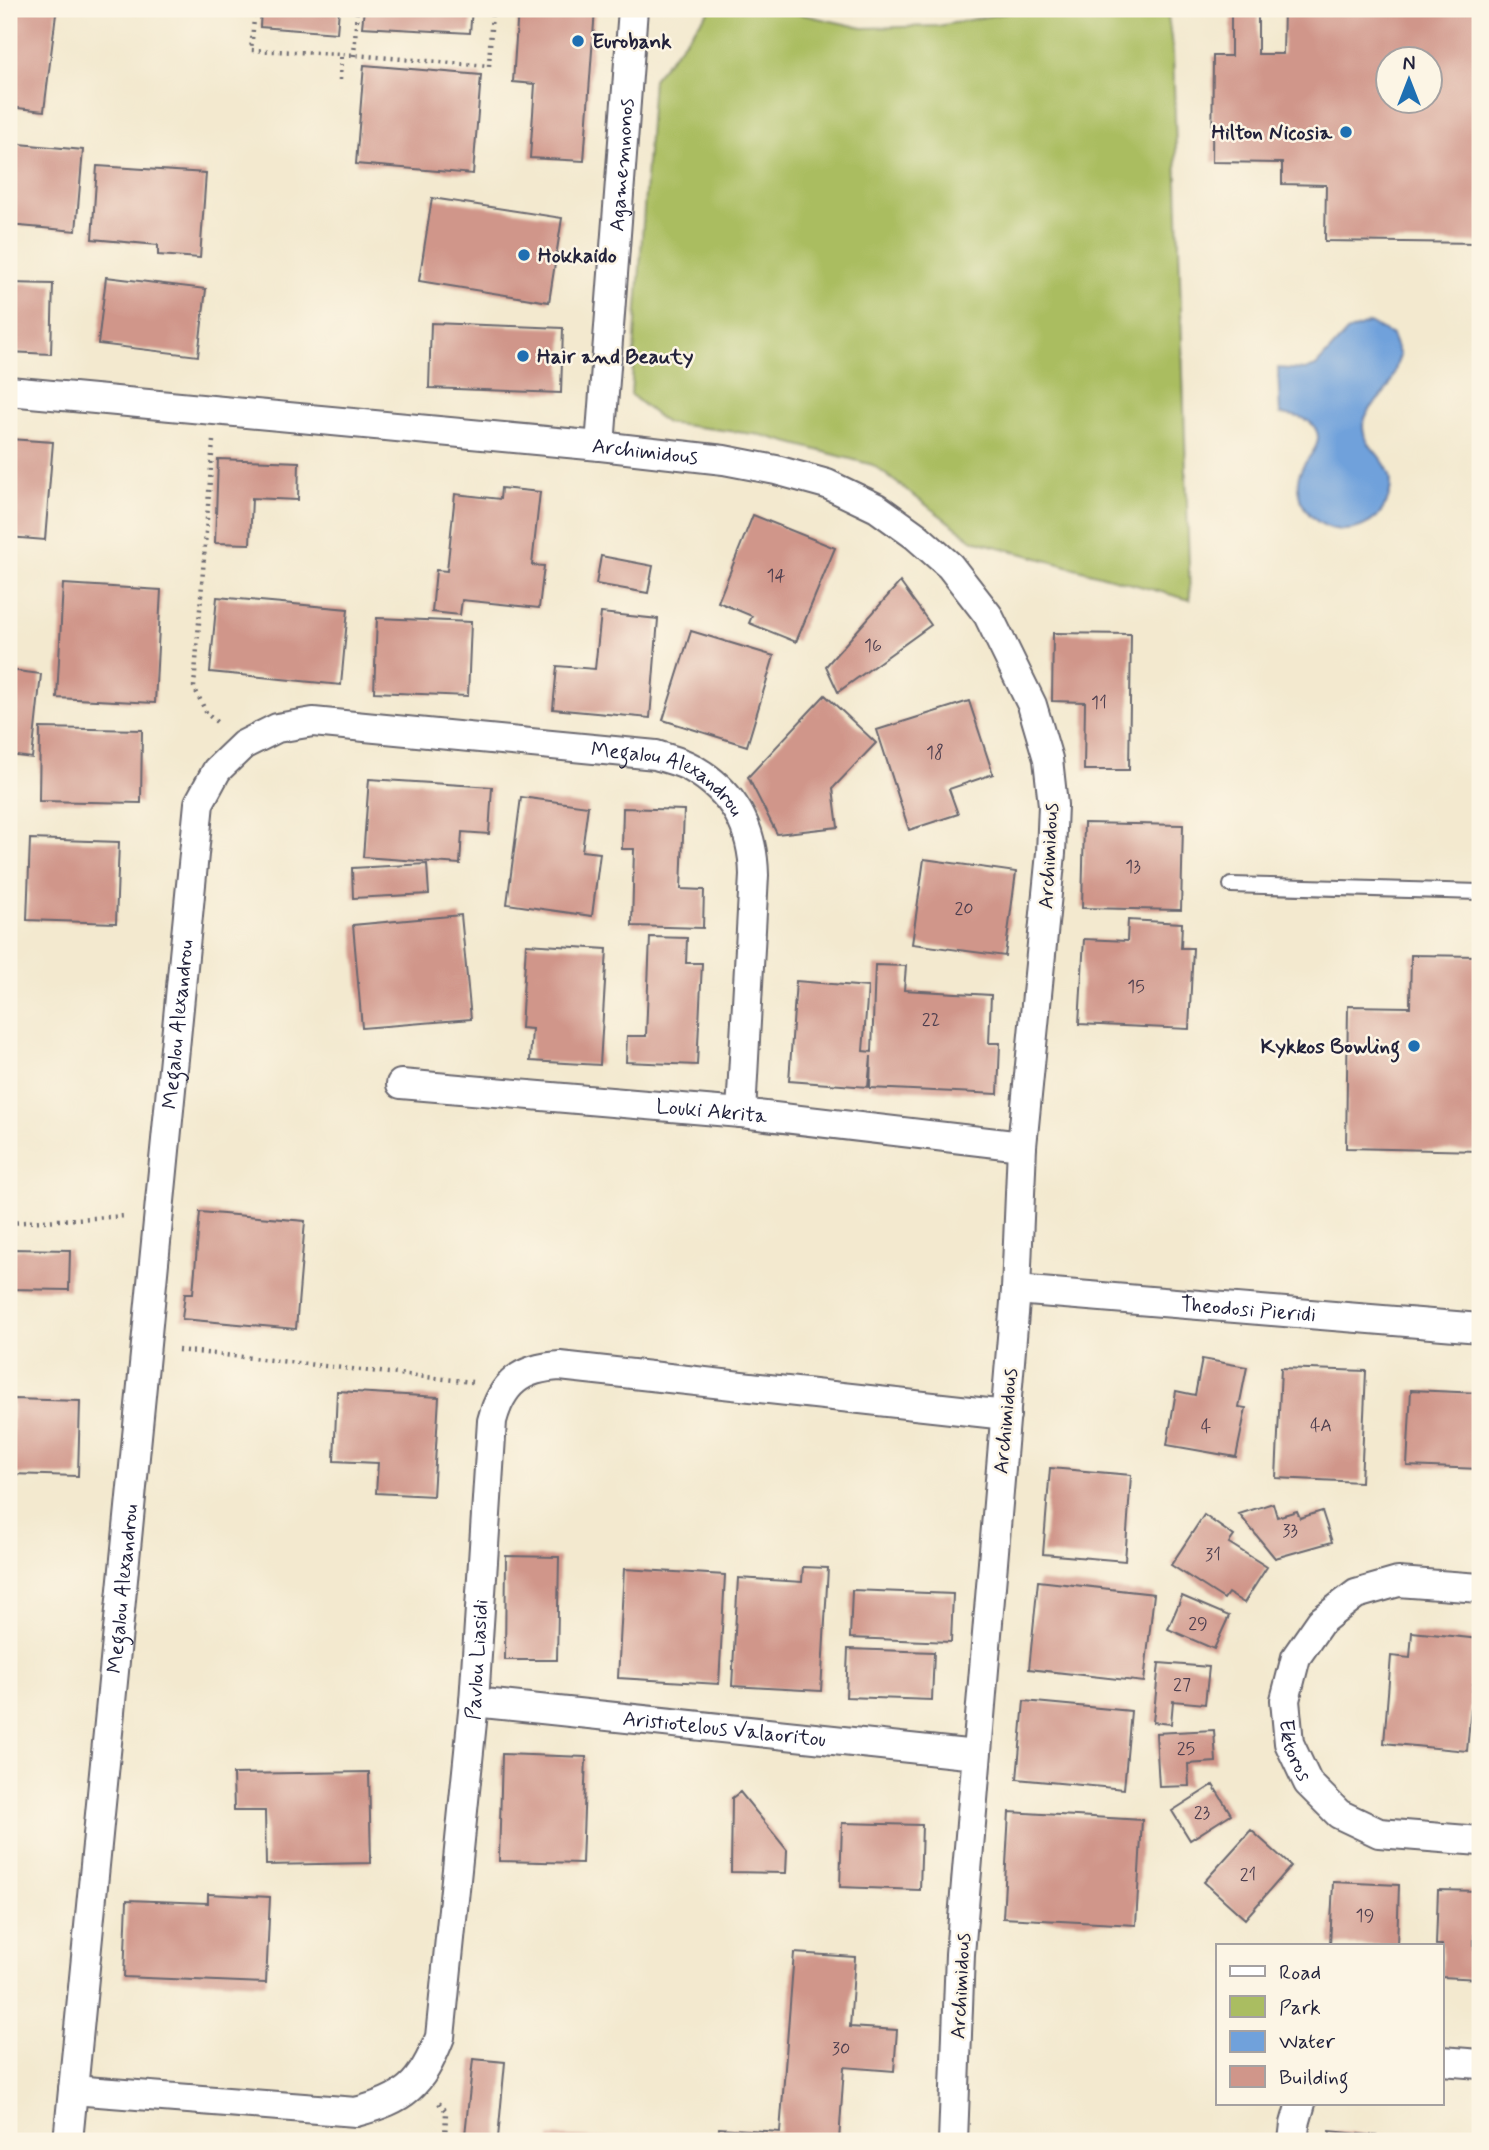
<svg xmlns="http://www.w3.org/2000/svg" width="1489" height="2150" font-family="Mynerve,sans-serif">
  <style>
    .green { fill: #aabd61; stroke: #66704e; stroke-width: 2 }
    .water { fill: #70a1db; stroke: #49628b; stroke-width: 2 }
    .building { fill: #d0968a; fill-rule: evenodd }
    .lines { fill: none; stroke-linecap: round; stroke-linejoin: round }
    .lane-casing { stroke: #6b686f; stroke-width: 18 }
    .street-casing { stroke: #6b686f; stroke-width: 32 }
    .path { stroke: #6b686f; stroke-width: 4.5; stroke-dasharray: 2 5; stroke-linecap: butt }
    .lane { stroke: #fff; stroke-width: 14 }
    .street { stroke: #fff; stroke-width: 28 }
    .poi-dot { fill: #1f6fb2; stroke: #fcf5e5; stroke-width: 2.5 }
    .labels { text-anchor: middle; stroke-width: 5; stroke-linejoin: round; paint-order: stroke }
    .number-label { font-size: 18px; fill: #4e3f4f }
    .poi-label { font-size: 21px; font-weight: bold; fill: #22223b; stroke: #fcf5e5; text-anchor: start }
    .street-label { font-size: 21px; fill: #22223b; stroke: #fcf5e5 }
  </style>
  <rect width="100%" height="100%" fill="#fcf5e5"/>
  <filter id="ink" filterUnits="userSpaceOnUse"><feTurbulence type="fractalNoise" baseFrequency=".0143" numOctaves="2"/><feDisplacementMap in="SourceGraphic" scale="14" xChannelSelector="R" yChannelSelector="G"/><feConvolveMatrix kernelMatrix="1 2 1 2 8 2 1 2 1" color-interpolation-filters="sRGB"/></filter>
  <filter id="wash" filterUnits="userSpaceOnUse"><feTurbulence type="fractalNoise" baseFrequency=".00686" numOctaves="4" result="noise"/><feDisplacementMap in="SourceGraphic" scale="28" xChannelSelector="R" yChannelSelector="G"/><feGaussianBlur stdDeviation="1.57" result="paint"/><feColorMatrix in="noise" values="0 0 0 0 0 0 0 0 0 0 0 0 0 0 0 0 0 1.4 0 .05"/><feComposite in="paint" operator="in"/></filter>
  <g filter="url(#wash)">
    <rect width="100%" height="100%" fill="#f3e9cf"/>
    <!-- green -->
    <path class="green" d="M711,9h66l86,19 75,-2 89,-17h140l6,44 17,547 -217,-60 -100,-75 -112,-30 -95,-12 -35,-28 22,-316z"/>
    <!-- water -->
    <path class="water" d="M1369,323l23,12 8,21c-4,9 -6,21 -11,30 -7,12 -25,25 -26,40 0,28 42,36 23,78 -5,10 -13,18 -23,22 -32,14 -68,-11 -65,-46 2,-19 25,-31 19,-48 -6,-16 -23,-16 -37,-18l-2,-46 27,2 11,-4 31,-34z"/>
    <g id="blocks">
      <!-- building -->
      <path class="building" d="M9,9h52l-5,5 -12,97 -35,-4z
        M261,9h78l-2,24 -77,-6z
        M364,9h108l-2,24 -108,-6z
        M518,9h77l-11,152 -54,-3 5,-74 -22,-2z
        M1231,9h27v45h25l1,-45h196v234l-155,-2 1,-56 -44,-1v-21l-70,-1 1,-106h18zM1388,60h42v42h-42z
        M364,65l117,10 -8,99 -117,-10z
        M9,143l74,7 -7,81 -67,-6z
        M97,166l109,7 -6,85 -42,-3v-10l-66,-6z
        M432,198l130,20 -13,84 -130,-21z
        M106,277l100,12 -8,67 -100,-12z
        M9,283l44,1 -2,70 -42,-2z
        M431,323l132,5 -2,65 -132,-5z
        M9,439l44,3 -8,98 -36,-3z
        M218,459l81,3 -1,38 -46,-2 -2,46 -35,-1z
        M501,488l39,4 -8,73 12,1 -5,42 -77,-8 -2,15 -28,-3 4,-42 11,1 8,-77 45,5z
        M753,515l82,33 -39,94 -47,-19 3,-7 -34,-14z
        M601,556l52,10 -5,27 -52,-9z
        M900,582l31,43 -93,67 -12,-26z
        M63,584l98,6 -6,113 -98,-5z
        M217,597l131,12 -7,76 -131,-13z
        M601,613l57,6 -8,99 -97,-9 4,-43 38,3z
        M377,618l94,4 -3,74 -94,-4z
        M691,631l83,25 -27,90 -84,-26z
        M1053,633l78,1 -2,136h-45l1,-68 -33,-1z
        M9,670l32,4 -9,84 -23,-3z
        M825,695l51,48 -43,45 5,39 -61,7 -29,-57z
        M969,701l24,73 -44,15 9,25 -49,16 -32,-100z
        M40,728l102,2 -1,73 -102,-2z
        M369,779l123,8 -3,47 -27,-2 -2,32 -97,-7z
        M521,797l67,9 -6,45 18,2 -8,63 -85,-12z
        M623,808l61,2 -3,79 23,1 -1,38 -71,-2 2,-77h-12z
        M1084,823l99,2 -2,85 -99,-2z
        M30,839l89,3 -3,81 -89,-3z
        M924,859l92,13 -11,84 -93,-12z
        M427,864l2,30 -76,4 -1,-30z
        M461,915l10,104 -109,9 -9,-103z
        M1128,920l54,3 -1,25h12l-4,81 -110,-5 5,-85 43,2z
        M650,937l37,1 -1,25h16l-5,102 -71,-3 1,-26h19z
        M526,944l81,5 -7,116 -70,-4 2,-32 -11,-1z
        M1411,955l69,1v195l-134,-3 2,-142 62,1z
        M875,965l31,1 -2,24 87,5 -2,48h11l-2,51 -128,-6 1,-32 -3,31 -79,-6 7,-100 72,6 -5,64 9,1z
        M200,1212l105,9 -9,108 -114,-10 3,-26h8z
        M9,1249l61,1 -1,40 -60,-1z
        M1202,1359l45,8 -8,40 7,1 -10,49 -69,-12 9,-54 19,4z
        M1281,1368l85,3 -5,111 -85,-4z
        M1411,1390l69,3v76l-73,-3z
        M337,1391l102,6 -6,99 -57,-3 2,-30 -44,-2z
        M13,1399l67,2 -2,75 -67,-2z
        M1050,1468l81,7 -6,86 -82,-7z
        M1273,1503l4,14 20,-6 3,7 22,-7 10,31 -57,16 -36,-44z
        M1204,1515l30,21 -5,7 38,24 -23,36 -16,-10 -4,6 -53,-34z
        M506,1556l53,1 -2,103h-52z
        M803,1567l25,1 -7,123 -89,-5 6,-108 64,4z
        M624,1569l101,6 -6,109 -101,-6z
        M1038,1581l116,13 -10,88 -115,-13z
        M852,1590l101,4 -2,48 -101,-4z
        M1182,1596l47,20 -15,33 -46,-20z
        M1412,1632l68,7v45h-7l-6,67 -83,-8 7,-87 19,2z
        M848,1649l86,3 -2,48 -86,-3z
        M1159,1663l50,4 -4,37 -32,-3 -2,23 -18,-2z
        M1024,1701l107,10 -7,78 -107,-10z
        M1214,1730l2,32 -28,2 1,22 -30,1 -3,-54z
        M502,1754l84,3 -4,106 -83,-2z
        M369,1772l2,91 -105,2 -1,-54h-31l-1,-37z
        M1213,1785l18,29 -41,26 -18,-29z
        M740,1792l47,58 -1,23 -55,-1 1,-74z
        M1009,1812l133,8 -6,105 -133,-7z
        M842,1823l80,2 -2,65 -80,-3z
        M1251,1830l40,36 -46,53 -41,-37z
        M1333,1882l66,3 -2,60h-67z
        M1438,1890l42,1v45l-6,-1v15h6v29l-38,-2v-32h-6z
        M208,1894l62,3 -4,86 -142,-6 3,-77 81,3z
        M794,1953l61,4 -5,70 47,3 -3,41 -50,-4 -5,74h-121l1,-13 61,4z
        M473,2059l32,3 -7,76 -33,-3z
        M1330,2131l69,7 -1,3h-69z
        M549,2136l69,3v2h-69z"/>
    </g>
  </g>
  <g filter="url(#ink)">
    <use href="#blocks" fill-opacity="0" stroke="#6b686f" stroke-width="2"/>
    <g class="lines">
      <defs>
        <path id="lane" d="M1231,885l249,7"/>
        <g id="street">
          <path id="s1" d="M9,391l591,55 124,14 52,10 51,14 50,24 39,28 34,30 38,49 44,90 16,54 5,46 -2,48 -29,293 -6,144 -56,664 -7,187"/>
          <path id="s2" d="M600,446l33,-437"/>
          <path id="s3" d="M401,1084l340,29 281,33"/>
          <path id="s4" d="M1016,1290l464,38"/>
          <path id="s5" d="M1480,1588l-82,-6 -42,12 -35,27 -25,36 -11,43 4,43 19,40 31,31 40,19 101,8"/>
          <path id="s6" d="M474,1702l502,53"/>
          <path d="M1442,2061l38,3"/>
          <path id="s7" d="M73,2090l283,22c49,-13 65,-26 84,-75l34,-335 18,-281c10,-38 29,-53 68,-55l446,49"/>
          <path id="s8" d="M68,2141l131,-1338 18,-33 26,-25 34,-17 36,-6 343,33c12,4 26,7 36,13 42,24 61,60 62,107l-13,238"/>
          <path d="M1293,2141l2,-17 6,-21"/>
        </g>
      </defs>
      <!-- lane casing -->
      <use href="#lane" class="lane-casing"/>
      <!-- street casing -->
      <use href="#street" class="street-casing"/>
      <!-- path -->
      <path class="path" d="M255,9l-4,41 90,4 148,12 3,-57
        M354,56l3,-47
        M340,80l1,-26
        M213,441l-19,246 13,27 12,10
        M9,1223l118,-7
        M178,1350l294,32
        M439,2103l7,8 -1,30"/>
      <!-- lane -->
      <use href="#lane" class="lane"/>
      <!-- street -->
      <use href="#street" class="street"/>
    </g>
  </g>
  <!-- markers -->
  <g class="poi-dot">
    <circle cx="578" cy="41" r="7"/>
    <circle cx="1346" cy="132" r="7"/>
    <circle cx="524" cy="255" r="7"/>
    <circle cx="523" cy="356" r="7"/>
    <circle cx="1414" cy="1046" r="7"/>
  </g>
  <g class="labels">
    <!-- number labels -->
    <g class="number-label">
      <text x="776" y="581">14</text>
      <text x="873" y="651">16</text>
      <text x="1099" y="708">11</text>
      <text x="935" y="758">18</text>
      <text x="1133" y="872">13</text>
      <text x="964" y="914">20</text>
      <text x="1136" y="992">15</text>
      <text x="931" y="1025">22</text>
      <text x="1321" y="1431">4A</text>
      <text x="1206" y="1432">4</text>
      <text x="1290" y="1536">33</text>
      <text x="1213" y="1560">31</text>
      <text x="1198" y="1629">29</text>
      <text x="1182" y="1690">27</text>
      <text x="1186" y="1754">25</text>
      <text x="1202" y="1818">23</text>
      <text x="1248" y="1880">21</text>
      <text x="1365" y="1921">19</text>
      <text x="841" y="2054">30</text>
    </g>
    <!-- poi labels -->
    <g class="poi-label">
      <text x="592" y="48">Eurobank</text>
      <text x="1332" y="139" text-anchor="end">Hilton Nicosia</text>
      <text x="538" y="262">Hokkaido</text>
      <text x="537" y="363">Hair and Beauty</text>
      <text x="1400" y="1053" text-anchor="end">Kykkos Bowling</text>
    </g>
    <!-- street labels -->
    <g class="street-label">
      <text dy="7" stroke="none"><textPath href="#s2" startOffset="282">Agamemnonos</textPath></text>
      <text dy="7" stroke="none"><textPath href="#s1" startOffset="639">Archimidous</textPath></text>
      <text dy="7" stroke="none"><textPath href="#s8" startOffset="1857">Megalou Alexandrou</textPath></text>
      <text transform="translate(1048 856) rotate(-87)" y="7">Archimidous</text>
      <text dy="7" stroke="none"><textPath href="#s8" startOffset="1122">Megalou Alexandrou</textPath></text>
      <text dy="7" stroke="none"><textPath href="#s3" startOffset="312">Louki Akrita</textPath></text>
      <text dy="7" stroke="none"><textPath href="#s4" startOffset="233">Theodosi Pieridi</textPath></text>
      <text transform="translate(1005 1421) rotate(-85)" y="7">Archimidous</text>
      <text dy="7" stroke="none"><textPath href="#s8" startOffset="555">Megalou Alexandrou</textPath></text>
      <text dy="7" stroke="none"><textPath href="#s7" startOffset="782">Pavlou Liasidi</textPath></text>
      <text dy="7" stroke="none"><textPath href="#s6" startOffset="252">Aristiotelous Valaoritou</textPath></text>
      <text dy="7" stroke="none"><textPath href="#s5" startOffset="310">Ektoros</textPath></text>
      <text transform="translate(960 1986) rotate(-87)" y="7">Archimidous</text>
    </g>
  </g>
  <!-- margin -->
  <rect width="1489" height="2150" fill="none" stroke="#fcf5e5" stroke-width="35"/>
  <!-- legend -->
  <rect x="1216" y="1944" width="228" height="161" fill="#fcf5e5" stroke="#a5a1a1" stroke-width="2"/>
  <rect x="1230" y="1966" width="35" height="10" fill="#ffffff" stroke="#a5a1a1" stroke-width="2"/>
  <text x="1279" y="1979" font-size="21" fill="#22223b">Road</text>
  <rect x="1230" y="1996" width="35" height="21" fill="#aabd61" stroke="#a5a1a1" stroke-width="2"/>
  <text x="1279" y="2014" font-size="21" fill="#22223b">Park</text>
  <rect x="1230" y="2031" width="35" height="21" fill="#70a1db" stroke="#a5a1a1" stroke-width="2"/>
  <text x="1279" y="2048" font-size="21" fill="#22223b">Water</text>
  <rect x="1230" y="2066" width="35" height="21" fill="#d0968a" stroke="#a5a1a1" stroke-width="2"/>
  <text x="1279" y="2084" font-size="21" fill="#22223b">Building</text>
  <!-- north arrow -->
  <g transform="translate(1409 80)"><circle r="33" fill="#fcf5e5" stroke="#a5a1a1" stroke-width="2"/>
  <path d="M0-5L12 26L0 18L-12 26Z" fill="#1f6fb2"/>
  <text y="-10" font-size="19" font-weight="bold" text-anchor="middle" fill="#22223b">N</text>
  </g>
</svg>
